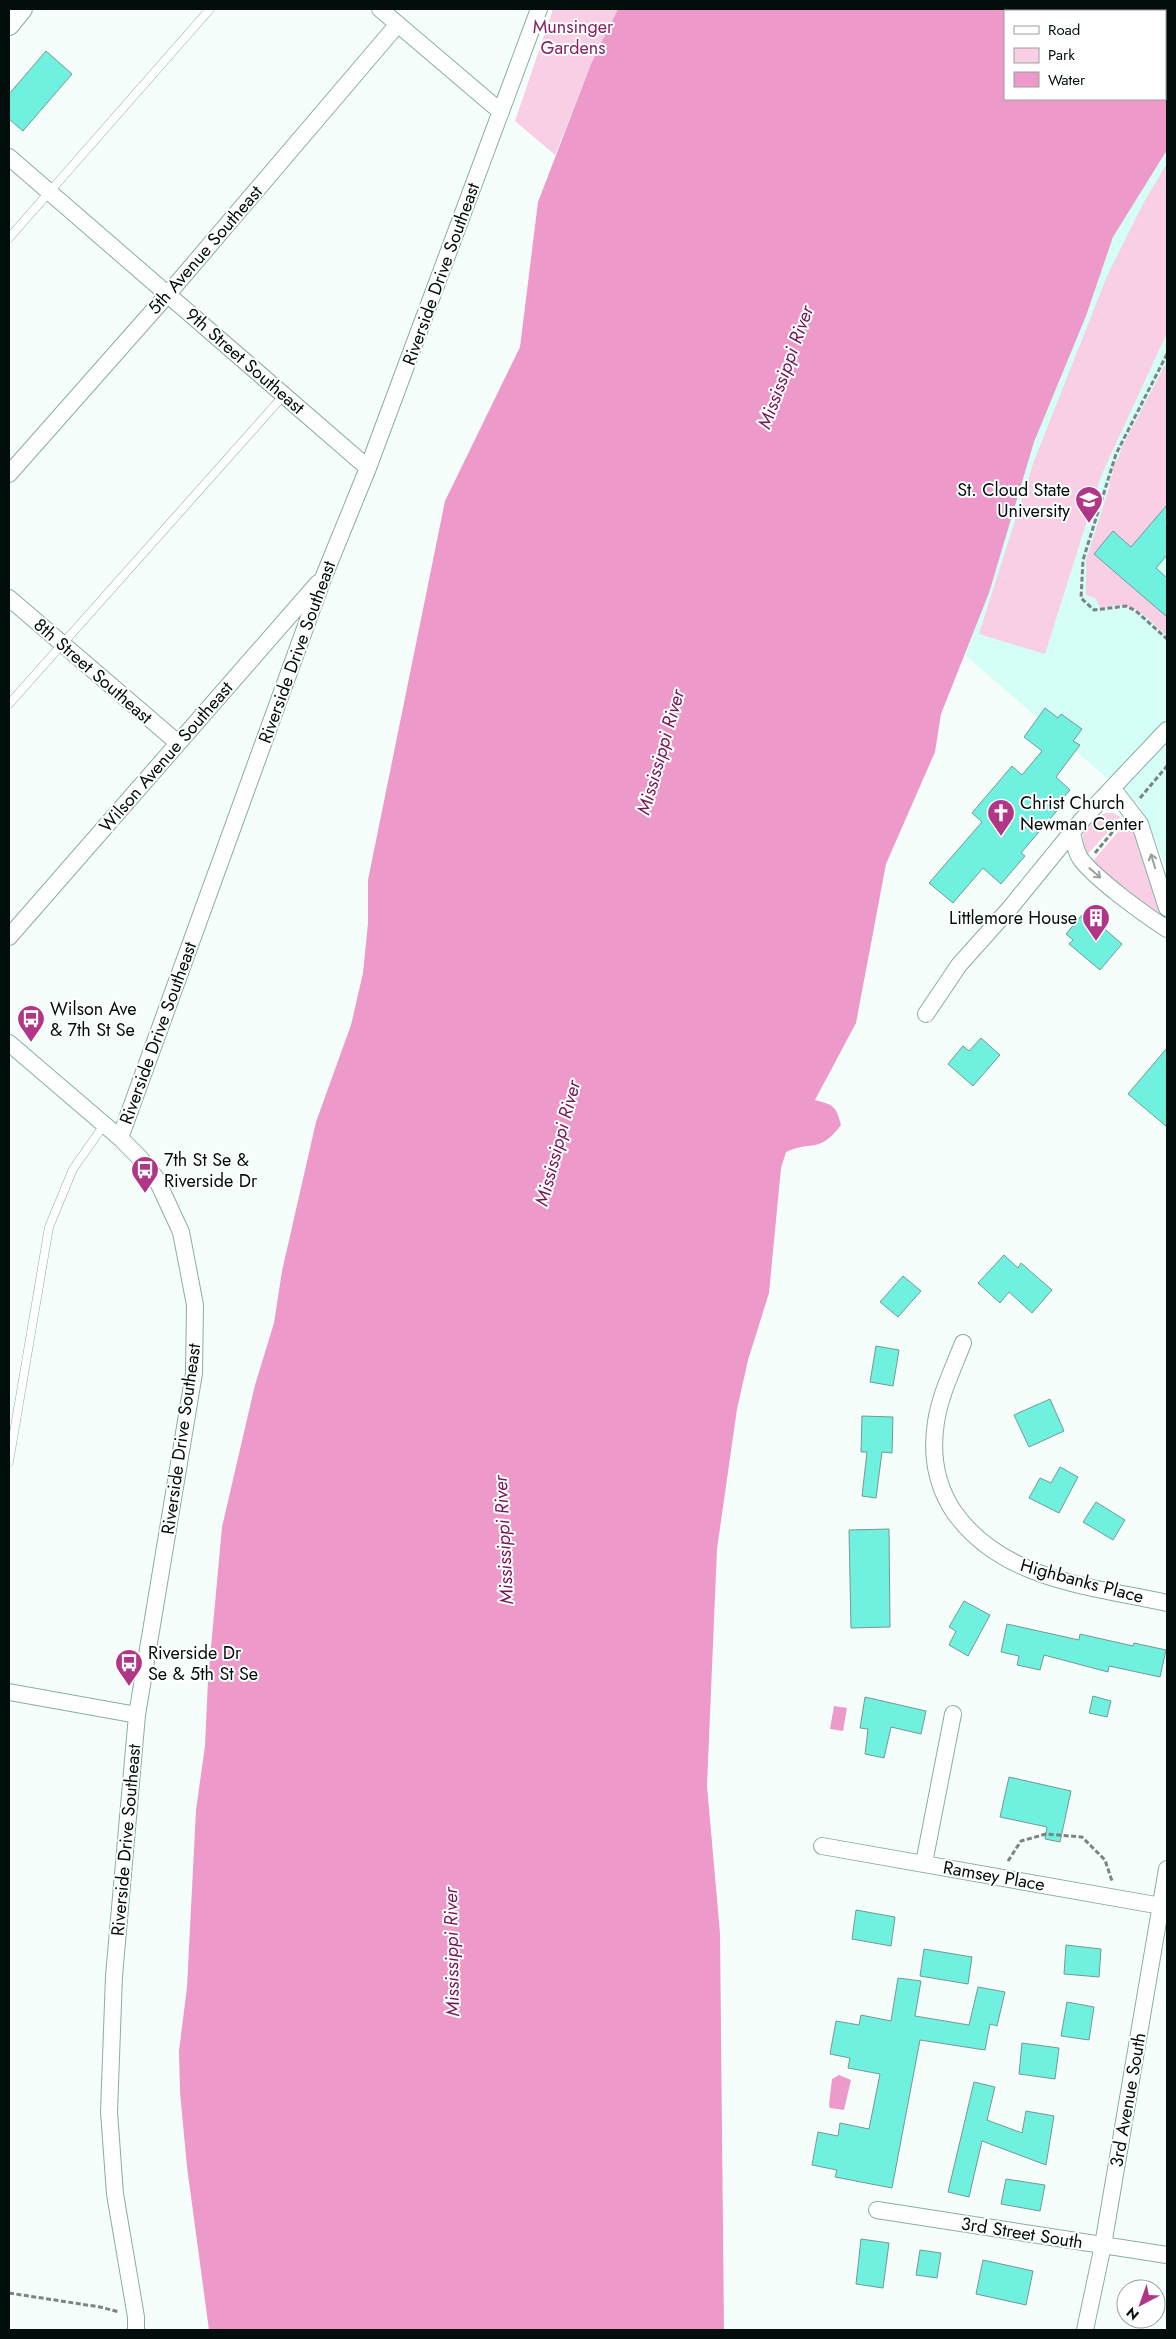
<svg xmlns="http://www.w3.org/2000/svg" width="1176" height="2339" font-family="Jost,sans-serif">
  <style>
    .built { fill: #d5fef7 }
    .green { fill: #f8cfe5 }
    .water { fill: #ed99c9; fill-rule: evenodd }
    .building { fill: #70f0df; stroke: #739a93 }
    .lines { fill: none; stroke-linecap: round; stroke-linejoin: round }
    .service-casing { stroke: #87aea8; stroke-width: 9 }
    .minor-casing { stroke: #87aea8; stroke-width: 18 }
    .tertiary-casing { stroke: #87aea8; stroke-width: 22 }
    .path { stroke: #7a8482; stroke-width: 3; stroke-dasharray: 5 2.5; stroke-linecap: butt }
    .service { stroke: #fff; stroke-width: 8 }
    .minor { stroke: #fff; stroke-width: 16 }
    .tertiary { stroke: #fff; stroke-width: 20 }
    .oneway { stroke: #9a9f9e }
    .labels { text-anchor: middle; stroke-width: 4; stroke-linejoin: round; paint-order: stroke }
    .park-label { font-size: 18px; fill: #832363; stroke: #fff }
    .street-label { font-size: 18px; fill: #020e0c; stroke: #fff }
    .poi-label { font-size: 18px; fill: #020e0c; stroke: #fff; text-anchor: start }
    .water-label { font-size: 19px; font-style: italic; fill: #771557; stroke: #fff }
  </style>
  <rect width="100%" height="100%" fill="#f6fefc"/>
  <!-- built -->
  <path class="built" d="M1167,150v721l-18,-48 -10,-17 -174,-151 24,-62 45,-151 52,-126 27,-79z"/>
  <!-- green -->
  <path class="green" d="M553,9h65l-27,55 -36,91 -40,-34z
    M1167,163v170l-66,143 -56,178 -66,-20 55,-173 73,-185 37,-74z
    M1167,361v144l-36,42 -18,-16 -19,23 73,63v19c-21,-19 -35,-39 -66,-27l-6,-11 -9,-3v-35l24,-75 -1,-2 4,-10 -1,-8 6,-6 4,-12z
    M1106,813h7l7,3 -1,4 -33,36c-6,-23 -5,-34 20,-43z
    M1128,820l9,16 23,78 -3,3 -60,-49 -4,-7z"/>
  <!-- water -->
  <path class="water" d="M618,9h549v141l-54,87 -27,79 -52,126 -45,151 -48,121 -6,38 -49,112 -30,159 -41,77c18,5 21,5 26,25 -22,29 -28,15 -55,27l-5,16 -12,125 -21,67 -11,49 -20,140 -10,237 13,147 4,397h-515l-22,-163 -7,-75 -1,-41 8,-64 9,-177 9,-64 3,-66 14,-153 33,-142 19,-62 8,-52 34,-149 35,-97 12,-52 5,-50v-43l77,-379 75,-154 18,-145 53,-138zM1005,11h160v88h-160z
    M834,1706l13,2 -4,23 -13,-2z
    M839,2075l12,5 -7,30 -14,-2 -1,-3 3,-26z"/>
  <!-- building -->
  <path class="building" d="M46,51l26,23 -49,57 -14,-12v-25z
    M1167,505v50l-11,13 11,10v39l-73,-63 19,-23 18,16z
    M1045,708l13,10 3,-4 21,15 -9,12 7,4 -24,32 14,13 -11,13 2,3 -40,47 4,3 -24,28 -18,-16 -30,35 -24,-20 53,-61 -10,-9 40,-47 10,9 20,-24 -18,-14z
    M1082,915l8,6 2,-3 30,26 -22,26 -31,-26 4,-4 -7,-6z
    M981,1038l19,17 -27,31 -25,-22 15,-18 6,5z
    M1167,1048v79l-39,-33z
    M1004,1255l14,13 3,-5 31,27 -20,23 -23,-21 -9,11 -22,-20z
    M903,1276l18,15 -23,26 -18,-15z
    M876,1346l23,4 -6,36 -23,-4z
    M1050,1399l14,32 -35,16 -15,-32z
    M862,1416l31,1 -1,36 -10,-1 -6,46 -14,-2 5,-44h-6z
    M1060,1467l18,10 -19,36 -30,-15 11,-20 11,5z
    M1096,1502l29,18 -12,20 -30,-18z
    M889,1529l1,98 -39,1 -2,-98z
    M964,1601l26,14 -22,41 -19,-11 7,-14 -7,-4z
    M1007,1624l72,16 1,-6 53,12 1,-3 32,7 -6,27 -51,-11 -1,6 -64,-17 -4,15 -23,-5 2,-9 -18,-4z
    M1093,1696l18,5 -4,16 -18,-4z
    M865,1697l61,14 -5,23 -30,-7 -7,31 -19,-4 3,-25 -8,-1z
    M1009,1777l62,14 -11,51 -15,-3 2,-12 -47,-10z
    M856,1910l39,7 -4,29 -39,-7z
    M1066,1945l35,4 -2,28 -35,-3z
    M924,1949l48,8 -4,27 -48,-8z
    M898,1978l23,3 -6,35 54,9 9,-38 27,5 -8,34 -7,-2 -5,26 -65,-10 -28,148 -57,-11 2,-7 -25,-5 6,-33 20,4 2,-13 29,6 11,-55 -32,-6 2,-10 -20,-4 6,-33 23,4 2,-10 30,6z
    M1067,2002l27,5 -5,33 -28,-4z
    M1022,2043l37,5 -4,31 -36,-5z
    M974,2082l21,5 -8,33 35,13 4,-22 28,5 -8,49 -64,-24 -13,56 -21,-5z
    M1006,2179l39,6 -5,26 -39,-7z
    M861,2239l28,4 -6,45 -27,-4z
    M920,2250l21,3 -4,25 -21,-3z
    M983,2260l50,11 -7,34 -50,-11z"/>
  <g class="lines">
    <defs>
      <path id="service" d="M9,238l201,-229
        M9,704l275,-309
        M9,1462l40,-235 24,-58 31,-44"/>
      <path id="minor" d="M380,9l121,103
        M9,157l359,311
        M9,474l159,-180 230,-270
        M9,598l169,145
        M1113,789l27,35 27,84
        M1072,832c2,9 3,18 8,26 14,20 65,57 87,71
        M9,937l309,-354
        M926,1014l33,-49 51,-57 71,-87 86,-91
        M9,1043l111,95 20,20 16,20 25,54 14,73 -1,68 -57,342 -23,261 -5,136 6,82 21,123v13
        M120,1138l204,-562 44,-108 171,-459
        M963,1343c-10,26 -23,52 -27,79 -5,32 0,63 18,90 49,69 137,74 213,91
        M9,1692l128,23
        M822,1846l345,61
        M924,1863l29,-149
        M877,2210l290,45
        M1085,2330l18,-85 64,-376"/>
      <path id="tertiary" d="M9,25l13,-16"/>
    </defs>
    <!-- service casing -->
    <use href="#service" class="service-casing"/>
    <!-- minor casing -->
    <use href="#minor" class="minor-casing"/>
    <!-- tertiary casing -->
    <use href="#tertiary" class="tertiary-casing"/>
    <!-- path -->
    <path class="path" d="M1167,354l-51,100 -33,106 -2,38 13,12 32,-4 10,5 31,28
      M1140,798l27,-32
      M1095,853l25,-30
      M1008,1861l13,-20 25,-7 36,3 23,23 7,21
      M9,2293l91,14 19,5"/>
    <!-- service -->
    <use href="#service" class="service"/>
    <!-- minor -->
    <use href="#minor" class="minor"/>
    <!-- tertiary -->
    <use href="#tertiary" class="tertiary"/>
  </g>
  <!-- one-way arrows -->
  <defs><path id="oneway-shaft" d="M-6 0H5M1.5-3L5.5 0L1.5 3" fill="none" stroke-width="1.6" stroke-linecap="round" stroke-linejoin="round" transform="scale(1.25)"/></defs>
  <g class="oneway">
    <use href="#oneway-shaft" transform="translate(1153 861) rotate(-107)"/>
    <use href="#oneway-shaft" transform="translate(1095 873) rotate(41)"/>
  </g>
  <!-- icons -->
  <defs>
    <symbol id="university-pin" viewBox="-11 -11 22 30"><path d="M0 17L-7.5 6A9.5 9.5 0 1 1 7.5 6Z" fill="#b23687" stroke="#fff"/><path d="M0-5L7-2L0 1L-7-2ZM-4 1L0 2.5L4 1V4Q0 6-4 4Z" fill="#fff"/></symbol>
    <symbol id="church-pin" viewBox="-11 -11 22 30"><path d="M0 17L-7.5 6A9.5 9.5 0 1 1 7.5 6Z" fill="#b23687" stroke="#fff"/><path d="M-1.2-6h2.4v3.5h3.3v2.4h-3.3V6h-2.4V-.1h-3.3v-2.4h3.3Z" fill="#fff"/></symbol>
    <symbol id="building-pin" viewBox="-11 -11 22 30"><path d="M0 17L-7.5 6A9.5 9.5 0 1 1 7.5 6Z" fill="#b23687" stroke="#fff"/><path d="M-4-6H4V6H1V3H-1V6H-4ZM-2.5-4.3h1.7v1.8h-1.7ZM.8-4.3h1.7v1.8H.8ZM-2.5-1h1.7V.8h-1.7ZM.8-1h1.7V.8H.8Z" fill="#fff"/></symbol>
    <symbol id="bus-pin" viewBox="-11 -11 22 30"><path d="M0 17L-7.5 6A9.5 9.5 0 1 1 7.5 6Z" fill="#b23687" stroke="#fff"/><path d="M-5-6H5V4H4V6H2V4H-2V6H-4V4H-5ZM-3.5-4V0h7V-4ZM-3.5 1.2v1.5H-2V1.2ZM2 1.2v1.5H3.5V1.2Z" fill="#fff"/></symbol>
  </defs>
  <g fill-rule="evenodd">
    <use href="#university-pin" x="1073" y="484" width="32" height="43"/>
    <use href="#church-pin" x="985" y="797" width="32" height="43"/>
    <use href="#building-pin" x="1080" y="902" width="32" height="43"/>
    <use href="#bus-pin" x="15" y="1003" width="32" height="43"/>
    <use href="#bus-pin" x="129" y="1154" width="32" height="43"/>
    <use href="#bus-pin" x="113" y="1647" width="32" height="43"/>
  </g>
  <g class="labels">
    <!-- park labels -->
    <g class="park-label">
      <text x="573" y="33">Munsinger<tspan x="573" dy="21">Gardens</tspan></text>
    </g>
    <!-- street labels -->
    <g class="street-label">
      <text transform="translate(205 250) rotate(-49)" y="6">5th Avenue Southeast</text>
      <text transform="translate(441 274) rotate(-70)" y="6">Riverside Drive Southeast</text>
      <text transform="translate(245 361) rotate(41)" y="6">9th Street Southeast</text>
      <text transform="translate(297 652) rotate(-70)" y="6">Riverside Drive Southeast</text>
      <text transform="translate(93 671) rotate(41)" y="6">8th Street Southeast</text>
      <text transform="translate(166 757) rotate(-49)" y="6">Wilson Avenue Southeast</text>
      <text transform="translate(158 1033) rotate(-70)" y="6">Riverside Drive Southeast</text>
      <text transform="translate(181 1439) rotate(-82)" y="6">Riverside Drive Southeast</text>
      <text transform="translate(1082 1581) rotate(15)" y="6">Highbanks Place</text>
      <text transform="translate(126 1840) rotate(-85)" y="6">Riverside Drive Southeast</text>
      <text transform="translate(994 1876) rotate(10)" y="6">Ramsey Place</text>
      <text transform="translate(1128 2100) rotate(-80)" y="6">3rd Avenue South</text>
      <text transform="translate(1022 2233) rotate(9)" y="6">3rd Street South</text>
    </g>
    <!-- poi labels -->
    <g class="poi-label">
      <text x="1070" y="496" text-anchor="end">St. Cloud State<tspan x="1070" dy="21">University</tspan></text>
      <text x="1020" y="809">Christ Church<tspan x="1020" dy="21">Newman Center</tspan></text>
      <text x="1077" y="924" text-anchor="end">Littlemore House</text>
      <text x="50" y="1015">Wilson Ave<tspan x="50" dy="21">&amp; 7th St Se</tspan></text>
      <text x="164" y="1166">7th St Se &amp;<tspan x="164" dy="21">Riverside Dr</tspan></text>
      <text x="148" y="1659">Riverside Dr<tspan x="148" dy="21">Se &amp; 5th St Se</tspan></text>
    </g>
    <!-- water labels -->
    <g class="water-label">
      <text transform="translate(785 367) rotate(-70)" y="7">Mississippi River</text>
      <text transform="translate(660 752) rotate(-74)" y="7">Mississippi River</text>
      <text transform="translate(557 1143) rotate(-75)" y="7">Mississippi River</text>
      <text transform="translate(503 1540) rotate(-93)" y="7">Mississippi River</text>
      <text transform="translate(451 1952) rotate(-91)" y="7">Mississippi River</text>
    </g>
  </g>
  <!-- border -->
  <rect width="1176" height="2339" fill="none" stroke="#020e0c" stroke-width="20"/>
  <!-- legend -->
  <rect x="1004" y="10" width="162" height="90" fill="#ffffff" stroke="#9a9f9e"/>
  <rect x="1014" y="26" width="25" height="8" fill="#ffffff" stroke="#9a9f9e"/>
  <text x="1048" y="35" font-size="15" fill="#020e0c">Road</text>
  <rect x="1014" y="48" width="25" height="15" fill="#f8cfe5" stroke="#9a9f9e"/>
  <text x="1048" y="60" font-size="15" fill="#020e0c">Park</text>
  <rect x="1014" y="72" width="25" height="15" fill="#ed99c9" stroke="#9a9f9e"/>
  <text x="1048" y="85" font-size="15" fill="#020e0c">Water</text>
  <!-- north arrow -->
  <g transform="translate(1141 2304) rotate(221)"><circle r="24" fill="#ffffff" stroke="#9a9f9e"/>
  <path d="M0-4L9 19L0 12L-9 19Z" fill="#b23687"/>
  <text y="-8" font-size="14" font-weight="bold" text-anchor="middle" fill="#020e0c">N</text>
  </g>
</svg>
